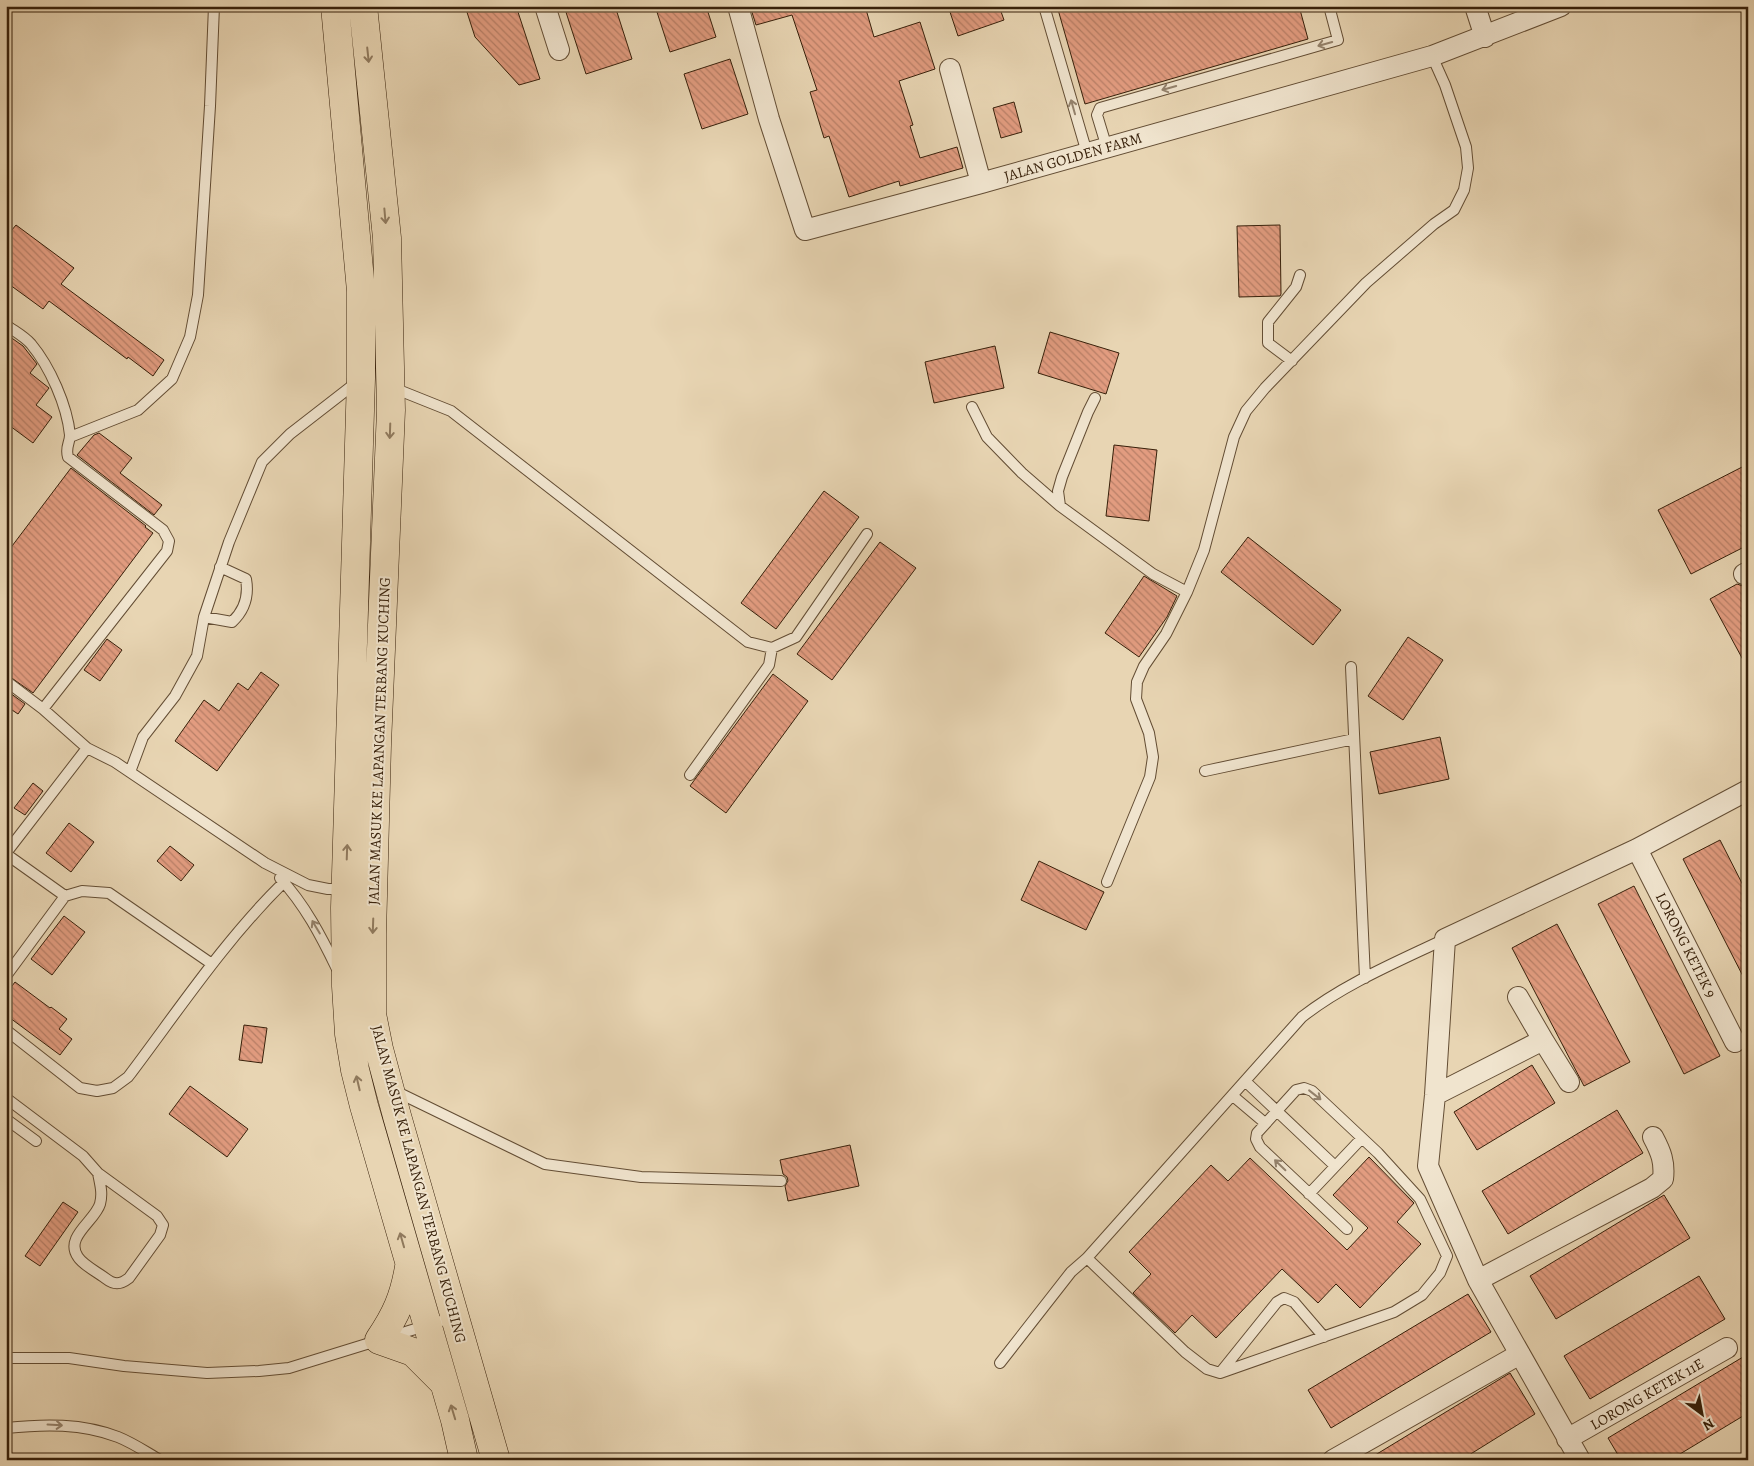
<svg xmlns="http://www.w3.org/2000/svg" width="1754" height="1466" font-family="Alegreya,serif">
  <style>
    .building { fill: url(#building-back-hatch); stroke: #37200a }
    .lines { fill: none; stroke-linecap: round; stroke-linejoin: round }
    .service-casing { stroke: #634d34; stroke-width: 12 }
    .minor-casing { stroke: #634d34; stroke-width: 22 }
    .trunk-casing { stroke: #37200a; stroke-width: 29 }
    .service { stroke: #f0e4ce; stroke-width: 10 }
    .minor { stroke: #f0e4ce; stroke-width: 20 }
    .trunk { stroke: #e8d5b3; stroke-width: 28 }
    .oneway { stroke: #94826c }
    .oneway2 { stroke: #907a5e }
    .labels { text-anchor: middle; stroke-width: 4; stroke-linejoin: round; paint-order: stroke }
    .street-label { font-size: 15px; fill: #37200a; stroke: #f0e4ce }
  </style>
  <defs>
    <pattern id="building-back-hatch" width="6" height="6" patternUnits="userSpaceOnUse" patternTransform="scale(1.25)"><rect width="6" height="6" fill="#e29c80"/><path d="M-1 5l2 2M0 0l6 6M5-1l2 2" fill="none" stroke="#b87f67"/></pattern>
  </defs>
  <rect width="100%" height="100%" fill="#e8d5b3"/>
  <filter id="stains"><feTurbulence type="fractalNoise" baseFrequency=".004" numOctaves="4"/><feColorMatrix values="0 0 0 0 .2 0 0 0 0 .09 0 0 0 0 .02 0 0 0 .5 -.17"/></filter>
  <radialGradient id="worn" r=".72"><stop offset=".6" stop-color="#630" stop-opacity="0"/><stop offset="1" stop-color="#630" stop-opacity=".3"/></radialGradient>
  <!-- building -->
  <path class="building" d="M465,6h51l24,73 -21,6 -44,-48z
    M564,6h51l17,53 -46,15z
    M655,6h51l10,31 -46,15z
    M750,6h115l9,31 46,-15 15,47 -36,12 14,44 -3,1 10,32 37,-11 6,21 -63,18 -1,-5 -50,16 -20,-61 -5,2 -14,-46 7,-2 -25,-75 -36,10z
    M948,6h51l5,14 -46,16z
    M1057,6h242l9,33 -223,65z
    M730,59l18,55 -46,15 -18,-55z
    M1014,102l8,30 -21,6 -8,-30z
    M16,225l58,43 -13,16 103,76 -11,16 -25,-19 -1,2 -78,-58 -6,8 -37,-27v-45z
    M1280,225l1,69 -1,2 -41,1 -2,-71z
    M1050,332l69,21 -13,41 -68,-21z
    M6,334l17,12 14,18 -7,9 19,15 -13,17 16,12 -19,26 -27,-20z
    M995,346l9,42 -70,15 -9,-41z
    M99,433l33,25 -12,15 42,32 -8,10 -77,-60 17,-20z
    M1114,445l43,5 -8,71 -43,-5z
    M1748,464v81l-57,29 -33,-64z
    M71,468l75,58 -1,1 8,6 -120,160 -27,-19v-120z
    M824,491l35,26 -83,112 -35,-26z
    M1248,537l93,73 -28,35 -92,-73z
    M880,542l36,26 -84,112 -35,-26z
    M1144,576l33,20 -10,21 -28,40 -34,-24z
    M1737,584l6,2 5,-1v84l-38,-70z
    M1408,637l35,23 -40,60 -35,-24z
    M107,639l15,11 -22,31 -16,-11z
    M261,672l18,13 -62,86 -42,-30 29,-41 15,11 19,-28 10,7z
    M773,674l35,27 -82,112 -36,-27z
    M6,690l19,14 -7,10 -12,-8z
    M1440,737l9,42 -70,15 -9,-42z
    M33,783l10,8 -18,24 -11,-7z
    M69,823l25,19 -23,30 -25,-19z
    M1720,840l28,55v91l-65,-127z
    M170,846l24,19 -13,16 -24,-20z
    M1039,861l65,31 -18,38 -65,-30z
    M1634,886l86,170 -36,18 -86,-170z
    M64,916l21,16 -33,43 -21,-16z
    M1557,924l73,138 -46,24 -72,-138z
    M15,982l35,26 1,-1 16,12 -8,10 13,10 -12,16 -54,-40v-21z
    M244,1025l23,3 -5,35 -23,-3z
    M1532,1065l23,38 -78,47 -23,-38z
    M190,1086l58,43 -21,28 -58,-43z
    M1617,1110l26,43 -135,81 -26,-43z
    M850,1145l9,41 -71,15 -3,-15 3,-5 -1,-4 -4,-3 -3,-14z
    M1369,1157l45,46 -17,19 24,22 -61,64 -24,-24 -18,19 -36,-34 -66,69 -24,-23 -17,18 -42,-40 18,-19 -22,-22 82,-87 17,16 22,-23 97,92 21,-22 -35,-33z
    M1664,1195l26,43 -134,81 -26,-43z
    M63,1202l15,10 -38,54 -15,-10z
    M1699,1276l26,43 -135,80 -26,-43z
    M1468,1294l23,38 -160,96 -23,-38z
    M1743,1357l5,9v47l-78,47h-49l-13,-22z
    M1510,1373l25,41 -74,46h-94z"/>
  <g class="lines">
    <defs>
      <path id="service" d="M1044,6l43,147
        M1107,148l-10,-33 3,-7 238,-68 -9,-34
        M6,325c8,6 18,11 25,19 19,23 36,61 39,91 0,8 -5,12 -2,22l95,73 6,11 -2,10 -124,158
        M1292,361l-24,-18v-21l28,-35 4,-12
        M391,387l60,24 297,231 24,6 24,-11 71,-103
        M972,407l15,30 35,36 38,33 93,68 34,18
        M70,437l68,-27 34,-31 18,-42 8,-42 12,-189 4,-100
        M1060,506l-2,-15 4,-14 26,-65 7,-14
        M204,617l28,5c13,-12 17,-26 14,-43l-26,-12
        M1351,667l14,311
        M6,681l37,28 44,39 28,14 150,101 43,22 20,4h15
        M1205,771l149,-32
        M130,772l13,-35 32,-41 22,-40 7,-39 25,-75 33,-80 28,-28 67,-52
        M690,775l79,-110 3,-17
        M6,853l81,-105
        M6,854l59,42
        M280,878c25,27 41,58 57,91
        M1107,882l43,-105 3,-20 -4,-24 -13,-34 1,-17 7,-16 22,-32 21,-42 17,-42 30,-113 12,-26 19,-23 101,-105 68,-59 20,-14 10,-20 4,-22 -2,-21 -21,-62 -13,-29
        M6,976l59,-80 17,-5 27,2 103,71
        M6,1030l74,58 17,3 16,-3 15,-11c50,-66 96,-136 156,-195
        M1245,1081l90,85
        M395,1091l150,73 96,13 140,4
        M1233,1096l32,27
        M6,1098l77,58 15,17 59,43 6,9 -3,10 -31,43c-9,7 -15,7 -24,0 -8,-6 -22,-13 -27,-21 -14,-20 17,-36 22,-53 3,-11 0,-20 -2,-31
        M6,1119l30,22
        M1309,1194l53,-56
        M1087,1258l98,94 22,17 13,4 174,-61 28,-17 18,-22 7,-17 -27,-57 -42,-46 -66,-62 -8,-3 -8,2 -39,43 -1,6 4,8 87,82
        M6,1358h63l55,8 83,7 52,-2 30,-3 165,-51
        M1000,1363l71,-91 16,-14 215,-241c42,-33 95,-55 143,-78
        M1220,1373l57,-71 7,-4 10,4 30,35
        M6,1428c38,-4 76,-5 112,9 15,6 28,15 42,23"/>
      <path id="minor" d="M545,6l14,44
        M738,6l31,113 36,111 176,-47 451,-127 129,-50
        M1475,6l10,31
        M950,69l31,114
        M1744,574l4,-2
        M1637,849l98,193
        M1518,997l25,43
        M1435,1095l108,-55 26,42
        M1478,1280l174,-92 11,-9c2,-17 -2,-27 -10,-42
        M1567,1439l160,-91
        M1333,1460l187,-106
        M1580,1460l-102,-180 -50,-114 7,-71 10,-156 192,-90 111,-59"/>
      <path id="trunk" d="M335,6l26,285v87l-16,530 1,78 3,48 6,36 9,36 91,314 9,40
        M363,6l24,232 4,172 -14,335 -5,189v80l7,35 18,67 99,344
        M409,1267c-5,30 -13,48 -30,73l34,12 29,29"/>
    </defs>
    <!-- service casing -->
    <use href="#service" class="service-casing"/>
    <!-- minor casing -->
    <use href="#minor" class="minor-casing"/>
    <!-- trunk casing -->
    <use href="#trunk" class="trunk-casing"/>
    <!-- service -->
    <use href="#service" class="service"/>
    <!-- minor -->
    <use href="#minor" class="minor"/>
    <!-- trunk -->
    <use href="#trunk" class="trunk"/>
  </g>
  <!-- one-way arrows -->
  <defs><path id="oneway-shaft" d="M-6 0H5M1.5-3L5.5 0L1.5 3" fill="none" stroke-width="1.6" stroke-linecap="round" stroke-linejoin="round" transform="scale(1.25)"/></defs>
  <g class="oneway">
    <use href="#oneway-shaft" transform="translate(1325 44) rotate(164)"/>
    <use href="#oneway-shaft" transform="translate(1169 88) rotate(164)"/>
    <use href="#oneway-shaft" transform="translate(1073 107) rotate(-106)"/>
    <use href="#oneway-shaft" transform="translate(316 927) rotate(-121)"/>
    <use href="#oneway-shaft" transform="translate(1315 1095) rotate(38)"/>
    <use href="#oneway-shaft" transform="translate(1280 1165) rotate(-136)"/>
    <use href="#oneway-shaft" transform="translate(55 1425) rotate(3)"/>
  </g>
  <g class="oneway2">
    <use href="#oneway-shaft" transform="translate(368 55) rotate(84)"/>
    <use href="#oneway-shaft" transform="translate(385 216) rotate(85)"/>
    <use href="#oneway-shaft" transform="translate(390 431) rotate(92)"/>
    <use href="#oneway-shaft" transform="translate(347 852) rotate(-88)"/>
    <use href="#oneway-shaft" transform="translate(373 926) rotate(92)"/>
    <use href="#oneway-shaft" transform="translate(358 1083) rotate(-103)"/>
    <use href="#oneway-shaft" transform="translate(402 1240) rotate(-106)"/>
    <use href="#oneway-shaft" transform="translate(453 1412) rotate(-107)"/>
  </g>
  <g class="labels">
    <!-- street labels -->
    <g class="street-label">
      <text transform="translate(1073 157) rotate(-16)" y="5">JALAN GOLDEN FARM</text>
      <text transform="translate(379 741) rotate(-88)" y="5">JALAN MASUK KE LAPANGAN TERBANG KUCHING</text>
      <text transform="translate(1686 945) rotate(63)" y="5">LORONG KETEK 9</text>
      <text transform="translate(419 1184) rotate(75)" y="5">JALAN MASUK KE LAPANGAN TERBANG KUCHING</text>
      <text transform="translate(1647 1394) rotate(-30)" y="5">LORONG KETEK 11E</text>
    </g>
  </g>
  <!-- margin -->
  <rect width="1754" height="1466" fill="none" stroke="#e8d5b3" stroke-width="25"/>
  <rect x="8" y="8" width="1739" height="1451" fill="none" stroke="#37200a" stroke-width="2.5"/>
  <rect x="12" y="12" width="1729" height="1441" fill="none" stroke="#37200a"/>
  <!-- north arrow -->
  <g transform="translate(1702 1414) rotate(148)" stroke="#f0e4ce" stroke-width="4" paint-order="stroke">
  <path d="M0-4L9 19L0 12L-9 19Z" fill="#37200a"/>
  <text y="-8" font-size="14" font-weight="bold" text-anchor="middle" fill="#37200a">N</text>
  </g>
  <rect width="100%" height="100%" filter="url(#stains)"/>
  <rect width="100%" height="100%" fill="url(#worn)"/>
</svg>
